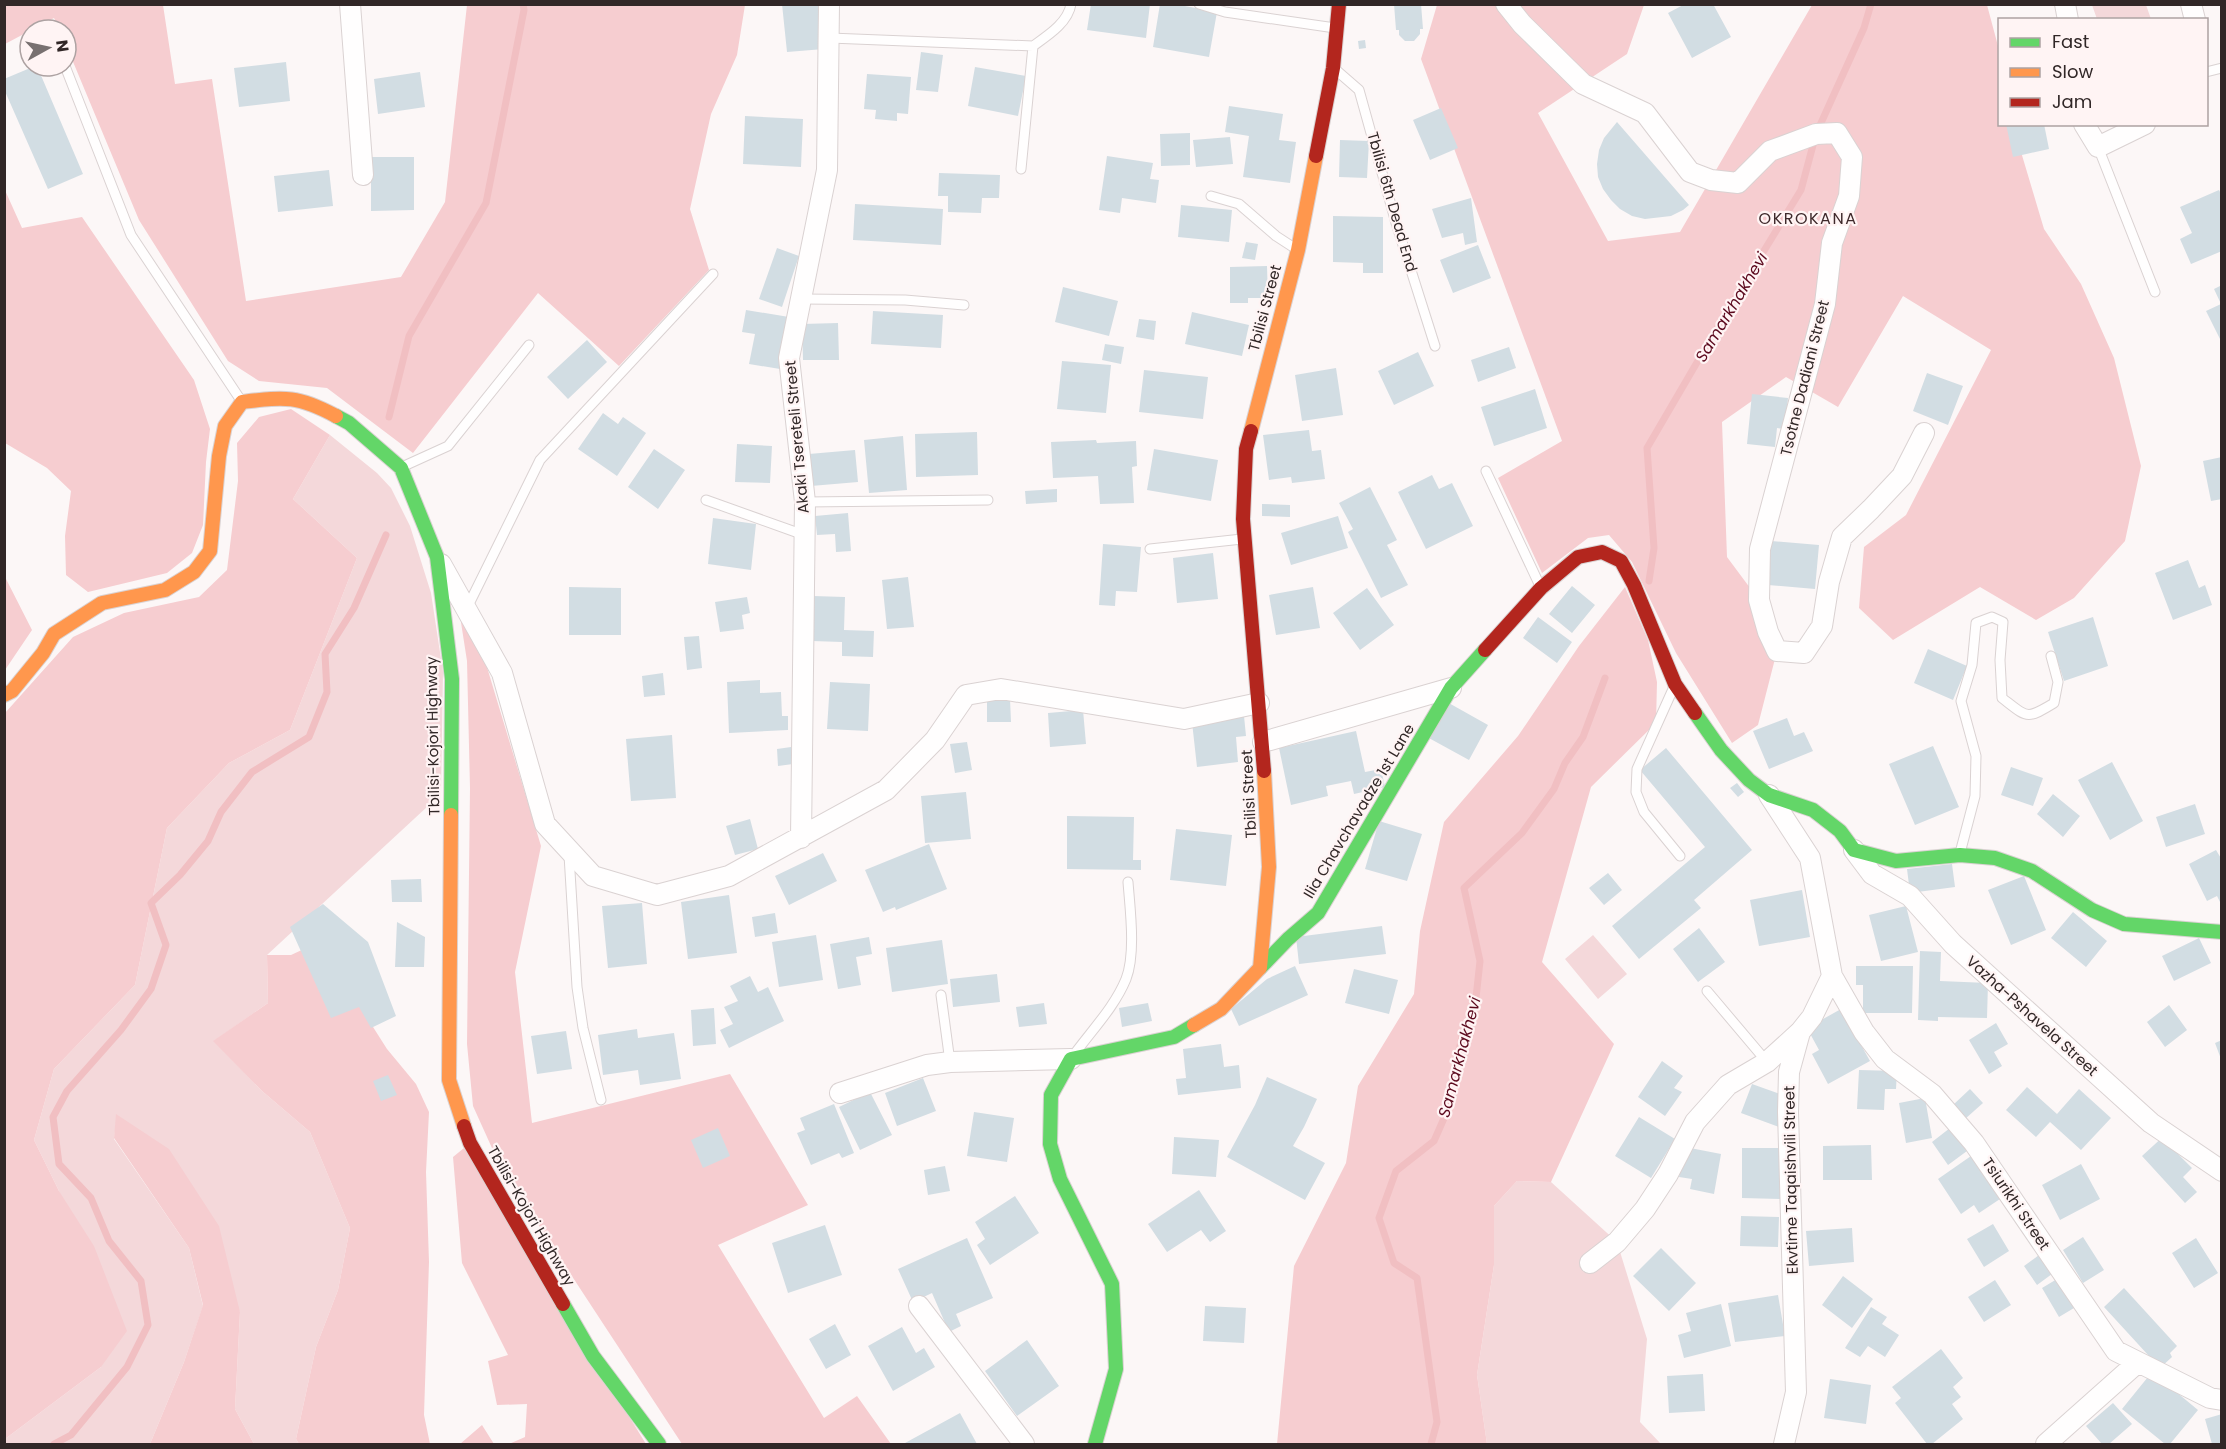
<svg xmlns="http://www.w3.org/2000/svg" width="2226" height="1449" font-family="Poppins,sans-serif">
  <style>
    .green { fill: #f4d8da }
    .forest { fill: #f6cdd0 }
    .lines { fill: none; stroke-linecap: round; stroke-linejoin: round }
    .stream { stroke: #f1bfc2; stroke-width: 7 }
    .building { fill: #d2dde3 }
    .lane-casing { stroke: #dad2d2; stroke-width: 11 }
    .street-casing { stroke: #dad2d2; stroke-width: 22 }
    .fast-casing { stroke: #dad2d2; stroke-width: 16 }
    .slow-casing { stroke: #dad2d2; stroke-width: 16 }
    .jam-casing { stroke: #dad2d2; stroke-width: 16 }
    .lane { stroke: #fffefe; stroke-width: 9 }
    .street { stroke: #fffefe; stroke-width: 20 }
    .fast { stroke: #63d668; stroke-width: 14 }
    .slow { stroke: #ff974d; stroke-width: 14 }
    .jam { stroke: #b3261e; stroke-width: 14 }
    .labels { text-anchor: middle; stroke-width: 4.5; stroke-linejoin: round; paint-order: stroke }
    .street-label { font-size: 15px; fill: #312727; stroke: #fff4f4 }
    .neighbourhood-label { font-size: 16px; letter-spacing: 1.5px; fill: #3f2a2c; stroke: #fff4f4 }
    .water-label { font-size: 16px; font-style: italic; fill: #5c0a1e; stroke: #fff4f4 }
  </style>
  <rect width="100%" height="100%" fill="#fcf7f7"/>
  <!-- green -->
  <path class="green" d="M2092,5h54l5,14h-54z
    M330,435l47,38 14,15 19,38 21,67 12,79 -2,122 -174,161 1,48 -54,38 48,50 48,41 40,96 -12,62 -22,57 -20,92 3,5h-45l-19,-35 5,-97 -123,-197 -3,24 75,109 14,58 -19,56 -34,82h-145v-5l96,-72 -42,-176 -25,-51 20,-71 81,-84 32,-157 62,-65 61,-33 67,-172 -64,-59z
    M1593,935l34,39 -29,25 -33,-40z
    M1517,1181l34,1 66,60 30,97 -7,83 21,22h-174l-10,-69 17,-110v-59z"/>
  <!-- forest -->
  <path class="forest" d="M5,4l158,1 12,79 37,-5 34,222 155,-24 44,-75 22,-197h278l-8,50 -26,59 -21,95 19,61 -90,96 -81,-73 -125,160 -86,-65 -68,-7 -31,-20 -89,-141 -73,-175v-15h-6l-6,-12 -49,26z
    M1437,5h207l-17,49 -89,59 70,128 72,-9 132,-227h175l11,41 2,78 13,1 31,104 37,55 33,74 27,108 -16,75 -51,57 -38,22 -56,-33 -87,53 -34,-32 5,-61 42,-32 85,-165 -88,-54 -65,111 -52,-30 -64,45 5,135 32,43 18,51 -19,74 -26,18 -56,-90 -44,-91 -23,-27 -21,3 -46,35 -44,-95 64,-37 -141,-382z
    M4,188l18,40 60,-11 112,163 16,49 -4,33 -3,63 -11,28 -25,20 -79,19 -22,-17 -1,-39 6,-45 -24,-23 -42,-25z
    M291,409l39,26 -37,64 64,59 -67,172 -61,33 -62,65 -32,157 -81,84 -20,71 25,51 35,55 33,85 -26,36 -96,72v-726l68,-76 51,-24 75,-16 28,-27 11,-89 -1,-38 22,-26z
    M4,575l28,55 -27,40h-1z
    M1625,587l23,53 9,42 -1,41 -65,64 -49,175 72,82 -63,138 -34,-1 -23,25v59l-17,110 10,69h-210l17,-178 52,-103 12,-77 56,-92 6,-63 24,-109 74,-86 61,-90z
    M460,616l23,38 58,192 -26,126 17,151 198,-49 78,131 -90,40 106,173 33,-22 34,48h-209l-181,-276 -28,-62 -6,-62 3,-256 -3,-127z
    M319,942l68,107 29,35 13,28 -3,60 3,90 -5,153 6,29h-131l-3,-5 20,-92 22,-57 12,-62 -40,-96 -48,-41 -49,-50 55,-38 -1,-48h24z
    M116,1114l53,35 50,77 21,86 -5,97 19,35h-104l34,-82 19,-57 -14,-57 -75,-110z
    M464,1148l182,296h-137l16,-7 2,-33 -30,1 -9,-44 20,-6 -46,-92 -9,-106z
    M482,1425l12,19h-34z"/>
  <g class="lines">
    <!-- stream -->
    <path class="stream" d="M389,417l20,-81 77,-133 38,-193 -1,-6
      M1649,581l5,-33 -7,-100 73,-125 81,-133 15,-56 48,-106 7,-24
      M54,1444l17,-9 56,-68 21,-42 -7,-44 -32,-40 -18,-43 -32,-34 -6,-47 14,-26 54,-61 30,-41 15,-44 -15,-42 29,-28 28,-34 13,-29 31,-40 57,-35 18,-45 -2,-38 29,-46 32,-73
      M1431,1444l6,-22 -20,-144 -23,-15 -15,-45 17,-47 38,-30 11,-25 18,-84 12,-25 5,-46 -16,-73 58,-55 32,-44 11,-26 18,-26 22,-59"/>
  </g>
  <!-- building -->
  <path class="building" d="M782,4h38l4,45 -37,3z
    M1091,4h59l-4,34 -59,-8z
    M1160,4h14l43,8 -8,45 -56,-10z
    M1394,4h27l2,25h-3v5l-6,7h-9l-6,-6v-5h-3z
    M1685,4h28l18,33 -39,21 -24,-45z
    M1365,40l1,8 -7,1 -1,-8z
    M921,52l22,3 -5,37 -22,-2z
    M286,62l4,39 -51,6 -5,-39z
    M35,66h2l46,108 -35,15 -44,-100v-10z
    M975,67l51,9 -8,40 -50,-10z
    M420,72l5,35 -47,7 -4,-35z
    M867,74l44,3 -3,37 -11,-1v8l-22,-2 1,-9 -12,-1z
    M1229,106l54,8 -4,26 17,2 -6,41 -47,-6 6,-41 -24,-4z
    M1441,108l17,40 -28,12 -17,-40z
    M745,116l58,3 -2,48 -58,-3z
    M1617,122l72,83 -6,5 -12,6 -26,3 -13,-3 -12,-7 -9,-9 -8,-11 -5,-12 -1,-13 2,-14 5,-12z
    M2006,124h38l5,25 -36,8z
    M1190,133v32l-29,1 -1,-32z
    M1230,137l3,27 -37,3 -3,-27z
    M1340,140l29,1 -2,37 -28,-1z
    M1107,156l46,7 -3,16 9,1 -3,23 -34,-5 -2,15 -21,-3z
    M371,157h43v53l-43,1z
    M329,170l4,36 -55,6 -4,-36z
    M939,173l61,2 -1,23h-17l-1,15 -33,-1v-16h-10z
    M2219,190l3,6v55l-31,13 -11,-25 12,-6 -12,-26z
    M1471,198l6,44 -12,3 -2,-12 -21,5 -10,-29z
    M855,204l88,5 -2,36 -88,-5z
    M1181,205l51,5 -3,32 -51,-5z
    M1333,216l50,1v56h-20v-10l-30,-1z
    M1246,242l12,2 -3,16 -13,-2z
    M1478,245l13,33 -38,15 -13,-33z
    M777,248l22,8 -17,51 -23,-8z
    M1267,266l1,32h-20v5h-18v-36z
    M2222,285v58l-16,-32 15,-7 -7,-15z
    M1063,287l55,14 -9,35 -54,-14z
    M746,310l43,7 -9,52 -31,-5 6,-30 -13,-2z
    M873,311l70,4 -2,33 -70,-4z
    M1192,312l57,13 -7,31 -57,-12z
    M1139,319l17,2 -2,19 -18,-3z
    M838,323l1,37h-36l-1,-36z
    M587,340l20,22 -39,37 -21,-22z
    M1105,344l19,3 -3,17 -19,-4z
    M1509,347l7,21 -38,14 -7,-22z
    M1418,352l16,34 -40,19 -16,-34z
    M1062,361l49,4 -5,48 -49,-4z
    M1336,368l7,47 -41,6 -7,-46z
    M1144,370l64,7 -5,42 -64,-7z
    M1927,373l36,13 -15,39 -35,-14z
    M1535,389l12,39 -53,18 -13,-39z
    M1752,394l36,4 -3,31 -8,-1 -2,19 -28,-3z
    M603,413l15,11 5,-7 23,16 -29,43 -39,-27z
    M1309,430l3,21 9,-1 4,29 -33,4 -1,-6 -22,3 -6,-45z
    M977,432l1,43 -62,2 -1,-43z
    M903,436l4,54 -38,3 -5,-53z
    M1096,440l1,3 39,-2 1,25 -5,1 2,36 -34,1 -2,-28 -45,2 -2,-36z
    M737,444l35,2 -2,37 -35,-1z
    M654,449l31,21 -27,39 -30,-22z
    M1154,449l64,11 -7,41 -64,-11z
    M855,450l3,32 -47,4 -2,-32z
    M2222,457v42l-11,2 -8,-40z
    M1432,475l7,14 13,-6 21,43 -47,23 -28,-57z
    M1370,487l27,53 -10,5 21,40 -27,13 -33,-66 5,-3 -14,-26z
    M1057,489v13l-31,2 -1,-13z
    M1262,504l28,1v12l-28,-1z
    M848,513l3,38 -15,1 -1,-18 -18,1 -2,-19z
    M1338,516l10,32 -57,17 -10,-32z
    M713,518l43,6 -5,46 -43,-6z
    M1771,541l48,4 -4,44 -47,-4z
    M1103,544l38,3 -4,45 -21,-1 -1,15 -16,-1z
    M1213,553l5,46 -41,4 -4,-45z
    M2188,560l11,28 6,-3 7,20 -39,15 -18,-47z
    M908,577l6,50 -27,2 -5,-49z
    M1572,586l23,19 -23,28 -23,-19z
    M569,587l52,1v47h-52z
    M1313,587l7,41 -44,7 -7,-40z
    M1367,588l27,37 -34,25 -27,-37z
    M813,596l32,1 -1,33 30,1 -1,26 -31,-1v-14l-30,-1z
    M747,597l3,16 -8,2 2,14 -24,3 -5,-30z
    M1538,617l34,25 -15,21 -34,-25z
    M2093,617l15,49 -44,15 -16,-49z
    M699,636l3,32 -15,2 -3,-33z
    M1928,649l39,17 -14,34 -39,-17z
    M663,673l2,22 -21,2 -2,-21z
    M760,680v13l21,-1 1,24h6v14l-59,3 -2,-51z
    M830,682l40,2 -2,47 -41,-2z
    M987,699h23l1,23h-24z
    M1447,702l41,23 -19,35 -42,-23z
    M1083,710l3,34 -36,3 -2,-34z
    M1244,716l2,20 -10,1 2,25 -41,5 -5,-45z
    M1787,718l7,18 10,-4 9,19 -44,18 -16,-38z
    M1356,731l9,41 16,-3 4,18 -31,7 -3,-13 -25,5 2,10 -37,9 -12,-57z
    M672,735l4,63 -45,3 -5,-62z
    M967,742l5,28 -17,3 -5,-29z
    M1933,746l26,61 -44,18 -26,-61z
    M791,747l2,17 -15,2 -1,-17z
    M1666,748l86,102 -58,50 7,8 -62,51 -27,-33 93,-79 -65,-77z
    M2112,762l31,59 -33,19 -32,-60z
    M2011,767l32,11 -10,28 -32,-11z
    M1737,783l7,9 -6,5 -8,-9z
    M966,792l5,47 -46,4 -4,-47z
    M2053,794l27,22 -17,21 -26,-23z
    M2195,804l10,30 -39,13 -10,-30z
    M1067,816l67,1 -1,43h8v10l-74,-1z
    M750,819l8,30 -23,6 -9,-29z
    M1379,821l43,13 -15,47 -42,-12z
    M1176,829l56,6 -6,51 -56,-6z
    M929,844l18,45 -51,21 -1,-3 -12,5 -18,-42z
    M2216,850l6,10v46l-5,-10 -10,5 -18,-37z
    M823,853l14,28 -48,24 -14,-29z
    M1952,864l3,23 -45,6 -3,-24z
    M1608,873l14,17 -18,15 -15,-17z
    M2024,876l22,54 -35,15 -23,-55z
    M421,879l1,23h-30l-1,-22z
    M1802,890l8,47 -51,9 -9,-46z
    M729,895l8,58 -49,6 -7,-57z
    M642,903l5,61 -39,4 -6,-62z
    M323,904l45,38 28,74 -25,12 -12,-21 -28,11 -41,-91z
    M1906,906l12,46 -37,9 -12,-46z
    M2073,912l34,29 -21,26 -35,-29z
    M775,913l3,20 -23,4 -3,-20z
    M397,922l28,15 -1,30h-29z
    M1382,926l4,28 -87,10 -3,-27z
    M1699,928l26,34 -27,20 -25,-33z
    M816,935l7,45 -44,7 -7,-45z
    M869,937l3,17 -16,3 5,28 -23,4 -8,-45z
    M2199,938l12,25 -37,18 -12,-25z
    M942,940l6,44 -56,8 -6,-44z
    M1920,951l21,1 -1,29 48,2 -1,35 -49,-1v4l-20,-1z
    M1295,966l13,29 -69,31 -8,-17 36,-30z
    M1856,966h57l-1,47h-49v-28h-7z
    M1354,969l44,11 -9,34 -44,-11z
    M997,974l3,28 -47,5 -3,-28z
    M750,976l8,16 10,-5 16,34 -55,27 -9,-18 13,-6 -9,-17 14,-6 -8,-15z
    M1044,1003l3,21 -28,3 -3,-20z
    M1148,1003l4,18 -30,6 -3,-19z
    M2169,1005l18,25 -22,17 -18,-25z
    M714,1008l2,36 -23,2 -2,-36z
    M1841,1009l29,52 -42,23 -16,-30 7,-4 -12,-22z
    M1996,1023l12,21 -14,8 8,14 -13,8 -20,-34z
    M637,1029l1,9 36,-5 7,46 -41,6 -2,-15 -35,5 -5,-40z
    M566,1031l6,38 -35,5 -6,-38z
    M2222,1040v19h-1l-6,-16z
    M1221,1044l3,23 15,-2 2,23 -63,7 -2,-16 10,-1 -3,-29z
    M1662,1061l21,15 -9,12 8,4 -17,24 -27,-19z
    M1859,1070l38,1 -1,18h-11l-1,21 -27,-1z
    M388,1075l9,20 -16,6 -8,-20z
    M1267,1077l50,22 -13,28 -11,19 32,17 -20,37 -78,-43 28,-52z
    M923,1078l13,33 -39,15 -12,-33z
    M1752,1084l28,10 -1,33 -38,-14z
    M2027,1087l30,27 22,-25 32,29 -30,32 -31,-28 -14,15 -30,-27z
    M1970,1089l13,14 -18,16 -12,-14z
    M870,1092l22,43 -32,15 -21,-43z
    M1925,1098l7,40 -26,5 -7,-40z
    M834,1104l20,49 -12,5 -3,-5 -28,12 -14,-32 8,-3 -5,-12z
    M974,1112l40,6 -7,44 -40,-6z
    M1639,1117l36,22 -24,39 -36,-22z
    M718,1128l12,28 -27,12 -12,-28z
    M1950,1128l17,23 -19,14 -16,-23z
    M2166,1134l15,17 -3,3 14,14 -9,9 14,15 -12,11 -43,-47z
    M1174,1137l45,3 -3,37 -44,-3z
    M1871,1145l1,35h-49v-34z
    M1685,1147l36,7 -7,40 -24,-5 2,-10 -13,-2z
    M1742,1148h41l-1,51 -40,-1z
    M1971,1156l29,43 -21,14 -5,-8 -13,9 -23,-35z
    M2081,1164l19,35 -40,21 -18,-35z
    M945,1166l5,25 -22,4 -4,-25z
    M1199,1190l27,41 -16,11 -9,-12 -34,22 -19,-28z
    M1015,1196l24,37 -49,32 -13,-20 8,-6 -10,-17z
    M1741,1216l38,1 -1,30 -38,-1z
    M1993,1224l16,27 -25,16 -17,-28z
    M825,1225l17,50 -54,18 -16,-50z
    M1852,1228l2,34 -45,4 -3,-35z
    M2083,1237l21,33 -21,13 -20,-33z
    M967,1238l26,60 -37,16 5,12 -12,6 -17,-39 -19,9 -15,-33z
    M2196,1238l22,35 -24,15 -22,-35z
    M1661,1248l35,35 -27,28 -36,-35z
    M2039,1255l13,19 -15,11 -13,-19z
    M1843,1276l30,23 -21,29 -30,-23z
    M2057,1279l17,29 -15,9 -17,-29z
    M1995,1280l16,25 -27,17 -16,-25z
    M2124,1288l53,58 -7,7 2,4 -12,11 -56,-61z
    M1778,1295l7,41 -50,6 -7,-39z
    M1721,1304l10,42 -47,12 -6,-23 13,-4 -5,-18z
    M1205,1306l41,2 -2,35 -41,-2z
    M1871,1307l16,10 -5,7 17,11 -14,22 -17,-11 -8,11 -15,-9z
    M835,1324l16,31 -25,14 -17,-30z
    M902,1327l14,26 8,-5 11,19 -42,24 -25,-45z
    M1027,1340l32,46 -42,30 -32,-45z
    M1941,1349l22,29 -10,9 8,10 -9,7 11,15 -31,25h-5l-32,-41 6,-5 -9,-11z
    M2152,1372l46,38 -28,34h-5l-43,-35z
    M1703,1374l2,37 -36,2 -2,-37z
    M1830,1379l41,6 -5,39 -42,-6z
    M2113,1403l19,21 -23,20h-7l-16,-18z
    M960,1413l17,31h-71l-1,-1z
    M2222,1414v30h-10l-7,-25z"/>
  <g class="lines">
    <defs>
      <path id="lane" d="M1199,4l26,8 110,16
        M830,38l203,8c14,-10 35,-23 38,-42
        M65,66l66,169 109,164
        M1336,70l23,20 37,133 39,123
        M2206,72l16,-4
        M2098,147l57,145
        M1021,169l12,-123
        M1211,196l28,8 37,32 20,13
        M802,299l103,1 59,5
        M404,466l44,-20 81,-101
        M1486,471l54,115
        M706,500l98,35
        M805,502l183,-2
        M1150,549l92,-10
        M467,608l73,-148 173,-186
        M1673,689l-36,80 -1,23 8,20 36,44
        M1960,853l15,-57 1,-40 -15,-55 11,-36 4,-42 16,-6 11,5 -3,38 2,38c26,20 24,22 52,5l4,-21 -7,-26
        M569,855l8,132 6,41 18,72
        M1707,991l60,71
        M941,995l9,67
        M1076,1052c17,-23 39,-46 50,-73 10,-26 4,-70 2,-97"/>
      <path id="street" d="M350,4l13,171
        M1506,4l16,20 61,60 62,29 45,59 21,8 27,3 32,-32 46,-17 21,-1 15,24 -3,39 -17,47 -7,61 -65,245 -1,51 9,32 9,19 27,2 18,-27 7,-44 13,-45 29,-28 31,-33 22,-43
        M2065,4l3,16
        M2191,4l4,16
        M2084,124l14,23 47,-23
        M441,564l61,109 43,151 48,52 64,19 72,-19 157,-86 49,-50 31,-45 35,-6 183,30 75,-16
        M1263,742l188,-54
        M1769,795l41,63 22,118 -20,41 -12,15 -11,40 -1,40 8,280 -12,52
        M801,838l4,-336 -16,-144 38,-188 2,-166
        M1854,850l18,24 38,22 43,48 198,179 71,48
        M1832,976l32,56 21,27 47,35 42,49 142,208 94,47 12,2
        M840,1093l87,-28 23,-3 121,-3
        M1590,1263l27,-21 28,-33 23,-35 27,-52 33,-37 39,-23 33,-30
        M919,1306l105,138
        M2046,1444l91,-81"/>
      <path id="fast" d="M336,416l13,7 52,45 36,89 15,122 -1,136
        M1695,713l26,37 28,30 20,15 44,15 27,21 14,19 42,11 64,-6 35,3 37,13 60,39 32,14 98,8
        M1260,968l28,-29 30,-26 133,-225 34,-38
        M563,1304l30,52 66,88
        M1095,1444l21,-75 -4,-85 -52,-105 -10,-35 1,-49 20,-36 103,-22 20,-12"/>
      <path id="slow" d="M1251,431l47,-181 18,-94
        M4,695l8,-4 31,-38 11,-19 48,-31 63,-13 29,-18 16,-21 9,-95 6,-30 17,-24c43,-5 55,-7 94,14
        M451,815l-2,265 15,46
        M1194,1025l27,-16 39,-41 9,-101 -5,-96"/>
      <path id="jam" d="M1316,156l17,-88 6,-64
        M1251,431l-5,18 -3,70 21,252
        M1485,650l56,-62 37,-31 24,-5 19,9 13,24 41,99 20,29
        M464,1126l6,17 93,161"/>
    </defs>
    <!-- lane casing -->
    <use href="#lane" class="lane-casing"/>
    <!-- street casing -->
    <use href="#street" class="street-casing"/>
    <!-- fast casing -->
    <use href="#fast" class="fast-casing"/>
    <!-- slow casing -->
    <use href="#slow" class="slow-casing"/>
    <!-- jam casing -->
    <use href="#jam" class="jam-casing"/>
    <!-- lane -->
    <use href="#lane" class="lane"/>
    <!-- street -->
    <use href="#street" class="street"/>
    <!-- fast -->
    <use href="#fast" class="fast"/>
    <!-- slow -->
    <use href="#slow" class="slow"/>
    <!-- jam -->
    <use href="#jam" class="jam"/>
  </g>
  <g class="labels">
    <!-- street labels -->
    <g class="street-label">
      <text transform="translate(1392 202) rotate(74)" y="5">Tbilisi 6th Dead End</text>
      <text transform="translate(1265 308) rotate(-75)" y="5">Tbilisi Street</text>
      <text transform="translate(1805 378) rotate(-76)" y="5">Tsotne Dadiani Street</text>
      <text transform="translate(797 437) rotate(-95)" y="5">Akaki Tsereteli Street</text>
      <text transform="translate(433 736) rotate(-91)" y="5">Tbilisi-Kojori Highway</text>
      <text transform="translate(1249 794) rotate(-93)" y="5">Tbilisi Street</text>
      <text transform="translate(1359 811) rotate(-59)" y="5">Ilia Chavchavadze 1st Lane</text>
      <text transform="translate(2032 1016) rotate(42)" y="5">Vazha-Pshavela Street</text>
      <text transform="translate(1791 1180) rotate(-91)" y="5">Ekvtime Taqaishvili Street</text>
      <text transform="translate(2016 1204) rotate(56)" y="5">Tsiurikhi Street</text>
      <text transform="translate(531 1216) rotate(60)" y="5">Tbilisi-Kojori Highway</text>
    </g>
    <!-- neighbourhood labels -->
    <g class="neighbourhood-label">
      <text x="1808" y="224">OKROKANA</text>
    </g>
    <!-- water labels -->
    <g class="water-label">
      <text transform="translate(1731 307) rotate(-59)" y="6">Samarkhakhevi</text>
      <text transform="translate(1459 1057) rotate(-75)" y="6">Samarkhakhevi</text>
    </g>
  </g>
  <!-- border -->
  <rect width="2226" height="1449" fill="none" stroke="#312727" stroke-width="12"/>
  <!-- legend -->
  <rect x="1998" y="18" width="210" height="108" fill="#fff4f4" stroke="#ada2a2" stroke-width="1.5"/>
  <rect x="2010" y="38" width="30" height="9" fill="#63d668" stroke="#ada2a2" stroke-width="1.5"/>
  <text x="2052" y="48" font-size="18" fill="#312727">Fast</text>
  <rect x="2010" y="68" width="30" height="9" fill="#ff974d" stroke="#ada2a2" stroke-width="1.5"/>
  <text x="2052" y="78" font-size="18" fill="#312727">Slow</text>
  <rect x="2010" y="98" width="30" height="9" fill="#b3261e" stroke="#ada2a2" stroke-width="1.5"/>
  <text x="2052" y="108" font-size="18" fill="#312727">Jam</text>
  <!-- north arrow -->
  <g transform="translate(48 48) rotate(82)"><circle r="28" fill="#fff4f4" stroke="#ada2a2" stroke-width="1.5"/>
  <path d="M0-4.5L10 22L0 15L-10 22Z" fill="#787070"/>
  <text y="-9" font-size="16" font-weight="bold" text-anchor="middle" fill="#312727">N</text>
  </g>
</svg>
